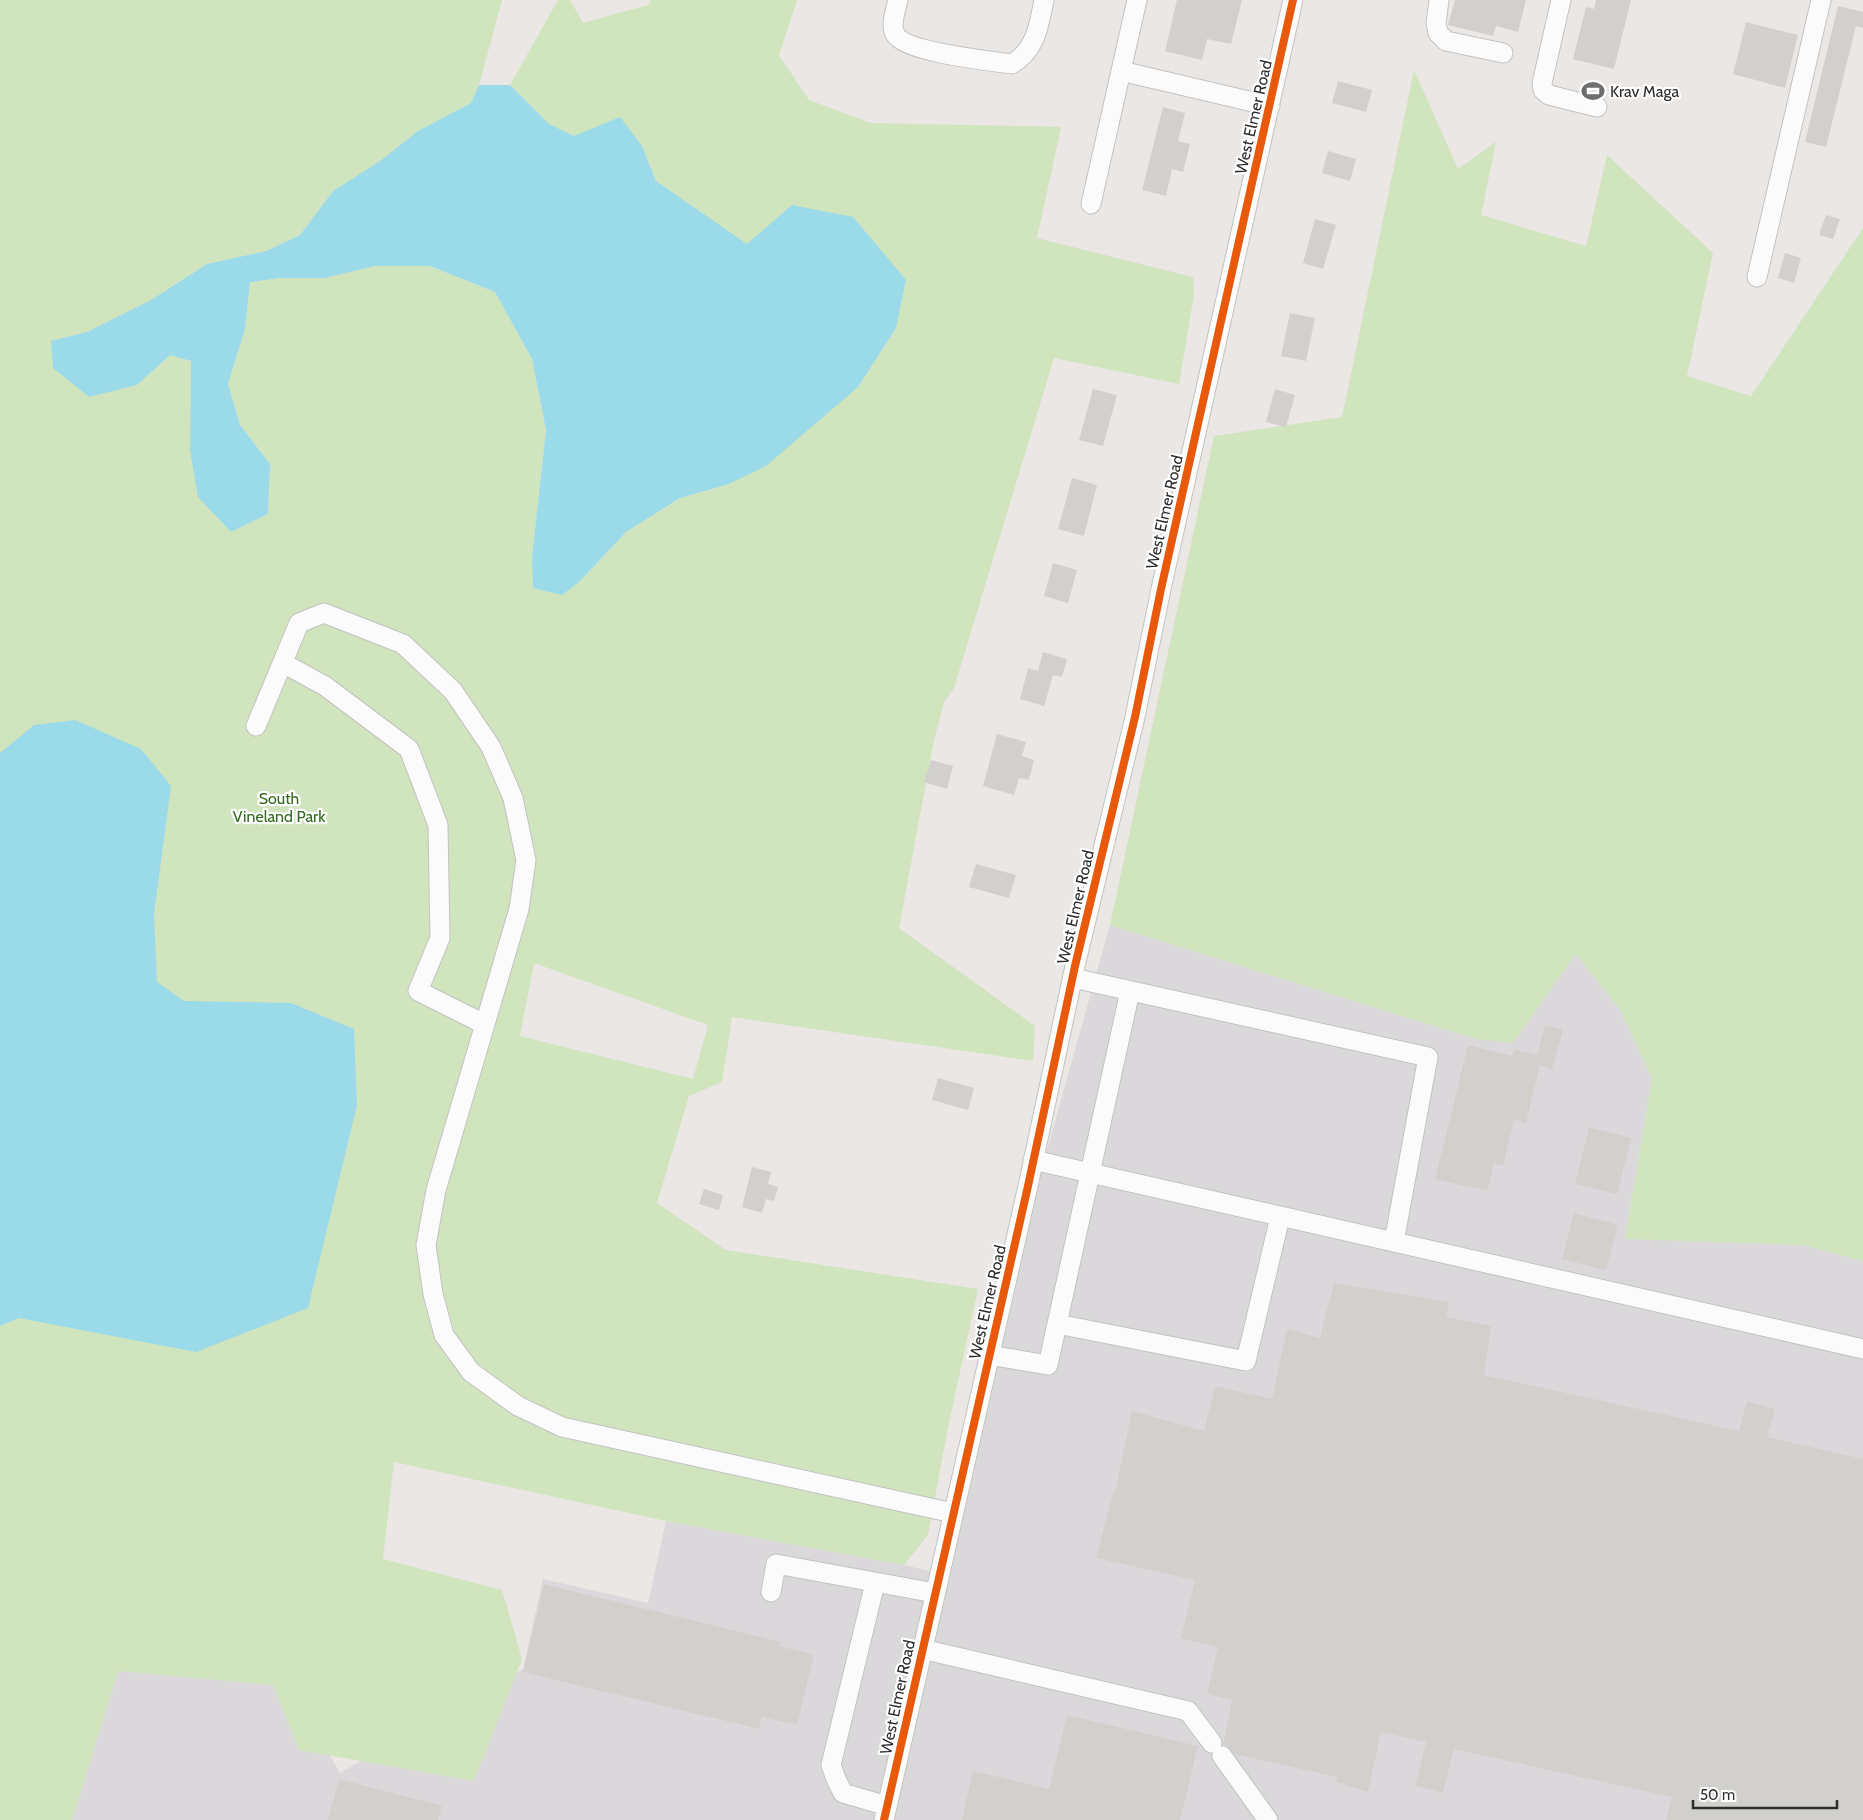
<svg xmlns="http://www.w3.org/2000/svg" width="1863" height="1820" font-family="Cabin,sans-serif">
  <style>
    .industrial { fill: #dbd8db }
    .green { fill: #d0e4be; fill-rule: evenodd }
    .water { fill: #9adae9 }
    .building { fill: #d2d0cd }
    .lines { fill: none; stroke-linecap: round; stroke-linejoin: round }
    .minor-casing { stroke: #c3c2c2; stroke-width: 21 }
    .minor { stroke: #fcfbfb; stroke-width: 19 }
    .cycleway-casing { stroke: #fff; stroke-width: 11 }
    .cycleway { stroke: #e8590c; stroke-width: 8 }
    .labels { text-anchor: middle; stroke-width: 4.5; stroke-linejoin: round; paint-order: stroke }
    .poi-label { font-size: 16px; fill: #2d2d2d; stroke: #fff; text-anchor: start }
    .street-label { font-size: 16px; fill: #2d2d2d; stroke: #fff }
    .park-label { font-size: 16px; fill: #33691e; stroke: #fff }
  </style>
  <rect width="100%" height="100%" fill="#eae7e4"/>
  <!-- industrial -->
  <path class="industrial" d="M1110,925l366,114 100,-86 45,58 31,68 -27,159 178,7 60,16v559h-1791l46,-149 171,15 51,87 183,-104 20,-90 105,24 18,-82 238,44 38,9 65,-281z"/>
  <!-- green -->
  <path class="green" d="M0,0h502l-23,85 -8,18 -53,28 -38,30 -47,30 -33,44 -34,16 -59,13 -56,36 -64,32 -36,9 86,44 33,-30 21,6 -1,89 41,82 37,-18 2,-50 -30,-39 -12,-41 17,-55 5,-47 30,-4h45l50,-12h55l65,26 37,67 14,71 -14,127 30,38 17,-13 47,-50 54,-34 46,-13 132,-98 38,-59 10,-48 -114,-75 -45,40 -91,-64 -14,-35 -68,-10 -25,-12 -39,-39 48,-85h12l13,23 65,-18 3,-5h146l-18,55 30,45 62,23 190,4 -24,111 156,39 1,17 -15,90 -125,-26 -100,330 -10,14 -10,38 -35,188 136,98 -2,35 -301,-44 -10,65 -33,14 -32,107 69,47 252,39 -31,143 -19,103 -24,30 -238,-44 -272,-59 -11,97 119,31 20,69 -48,122 -175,-31 -26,-65 -155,-14 -46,149h-72zM534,963l174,62 -15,54 -173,-43z
    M1414,70l44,99 38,-27 -15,73 105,31 21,-91 106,98 -26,123 64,20 112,-168v1033l-60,-16 -178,-6 27,-160 -31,-68 -45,-57 -63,89 -37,-4 -366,-114 104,-489 128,-19z"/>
  <!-- water -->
  <path class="water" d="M479,85h31l39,39 25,12 46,-19 22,29 14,35 91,63 45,-39 61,12 53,63 -10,48 -38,59 -92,79 -40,19 -46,13 -54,34 -47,50 -17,13 -29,-7 -1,-31 14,-127 -14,-71 -37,-67 -65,-26h-55l-50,12h-45l-30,4 -5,47 -17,55 12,41 30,39 -2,50 -37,18 -33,-35 -8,-47 1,-89 -21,-6 -33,30 -48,12 -36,-29 -2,-27 36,-9 64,-32 56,-36 59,-13 34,-16 33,-44 47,-30 38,-30 53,-28z
    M75,720l66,29 30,37 -17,128 3,68 27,19 107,2 63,26 3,76 -49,203 -112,44 -177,-34 -19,8v-573l34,-28z"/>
  <!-- building -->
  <path class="building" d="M1177,0h65l-11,44 -24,-5 -5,21 -37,-9z
    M1455,0h71l-8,32 -22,-6 -3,10 -45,-11z
    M1596,0h35l-17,69 -41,-10 13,-52 8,2z
    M1838,6l25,6v16l-7,-2 -30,121 -21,-5z
    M1746,22l52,13 -13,53 -52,-14z
    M1338,81l34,9 -6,22 -34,-9z
    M1163,107l22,6 -7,28 12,3 -7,28 -11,-3 -6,27 -24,-6z
    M1328,151l28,8 -6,22 -28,-8z
    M1826,215l14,4 -7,20 -14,-4z
    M1315,219l21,6 -13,44 -20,-6z
    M1785,253l16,5 -7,25 -16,-5z
    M1290,313l25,5 -9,43 -25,-5z
    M1093,389l24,6 -14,51 -24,-6z
    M1275,389l20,6 -9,32 -20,-5z
    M1072,478l25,7 -13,51 -26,-7z
    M1053,563l24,7 -9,33 -24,-7z
    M1043,652l24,7 -5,18 -9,-2 -9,31 -24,-7 8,-31 10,3z
    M997,734l29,8 -4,14 12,4 -5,20 -10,-2 -5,17 -31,-9z
    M931,760l22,6 -6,23 -23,-7z
    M976,864l40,11 -7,23 -40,-11z
    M1545,1025l18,5 -11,39 -12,-4 -14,58 -12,-3 -11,46 -9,-3 -7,28 -52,-12 33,-134 44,11 2,-7 23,6z
    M938,1078l36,10 -6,22 -36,-10z
    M1589,1127l42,11 -14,56 -42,-10z
    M752,1167l19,5 -3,12 10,3 -4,14 -8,-2 -4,14 -20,-6z
    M704,1189l19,6 -4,15 -20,-6z
    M1574,1213l44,12 -12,45 -44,-11z
    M1334,1283l115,19 -3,15 45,9 -7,49 255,56 8,-30 28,8 -8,28 96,22v361h-197l6,-23 -218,-48 -11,44 -28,-7 11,-44 -45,-10 -13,60 -32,-10 1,-5 -103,-23 -7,-8 -4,-1 9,-45 -25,-6 11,-47 -37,-9 14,-58 -99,-22 17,-65h2l17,-82 72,20 11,-45 57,13 15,-70 33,9z
    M544,1584l236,58 -1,4 35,9 -17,70 -35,-8 -3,12 -236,-57z
    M1067,1715l131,31 -18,74h-218l11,-49 76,18z
    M339,1779l103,27 -4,14h-110z"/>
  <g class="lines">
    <defs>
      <path id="minor" d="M898,0c-2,9 -8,25 -3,34 9,18 96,27 117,30 24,-14 27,-39 32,-64
        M1439,0l-3,23 2,10 8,8 57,12
        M1561,0l-19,83 1,7 6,5 48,12
        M1121,71l149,35
        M1091,204l46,-204
        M1757,277l64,-277
        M283,663l42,23 84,63 29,76 2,113 -22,53 66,33
        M256,726l43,-103 25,-10 79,31 50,47 38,56 22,51 13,62 -7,49 -83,281 -10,55 7,49 11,41 27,37 47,34 44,21 391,86
        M1033,1160l361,82 34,-185 -355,-79
        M1394,1242l469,107
        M1057,1324l189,37 34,-144
        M989,1355l59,10 82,-374
        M875,1583l-44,182 5,14 7,14 44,13
        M771,1592l5,-28 159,29
        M922,1649l266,62 24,32
        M1222,1756l46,64
        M884,1820l144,-634 47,-220 60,-249 26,-128 132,-589"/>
    </defs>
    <!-- minor casing -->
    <use href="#minor" class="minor-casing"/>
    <!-- minor -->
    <use href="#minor" class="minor"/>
    <defs>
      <path id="cycleway" d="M884,1820l144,-634 47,-220 60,-249 26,-128 132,-589"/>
    </defs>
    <!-- cycleway casing -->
    <use href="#cycleway" class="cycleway-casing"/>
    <!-- cycleway -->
    <use href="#cycleway" class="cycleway"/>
  </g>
  <!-- icons -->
  <defs>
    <symbol id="stadium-bare" viewBox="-9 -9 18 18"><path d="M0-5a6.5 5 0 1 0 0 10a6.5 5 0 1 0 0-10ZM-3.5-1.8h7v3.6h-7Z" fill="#6f6e6d" stroke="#fff" stroke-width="2.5" paint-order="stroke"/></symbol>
  </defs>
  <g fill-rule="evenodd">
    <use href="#stadium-bare" x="1577" y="75" width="32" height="32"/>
  </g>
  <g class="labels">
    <!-- poi labels -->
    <g class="poi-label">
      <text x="1610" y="97">Krav Maga</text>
    </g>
    <!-- street labels -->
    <g class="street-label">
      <text transform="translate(1253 117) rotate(-77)" y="6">West Elmer Road</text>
      <text transform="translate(1164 512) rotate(-77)" y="6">West Elmer Road</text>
      <text transform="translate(1075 907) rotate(-77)" y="6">West Elmer Road</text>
      <text transform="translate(987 1302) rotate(-77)" y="6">West Elmer Road</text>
      <text transform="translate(897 1697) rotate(-78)" y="6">West Elmer Road</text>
    </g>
    <!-- park labels -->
    <g class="park-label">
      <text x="279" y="804">South<tspan x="279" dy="18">Vineland Park</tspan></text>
    </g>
  </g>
  <!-- scale -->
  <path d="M1693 1800v8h144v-8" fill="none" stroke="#2d2d2d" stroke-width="2.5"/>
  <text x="1700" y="1800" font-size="15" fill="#2d2d2d" stroke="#ffffff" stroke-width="4" paint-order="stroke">50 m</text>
</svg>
